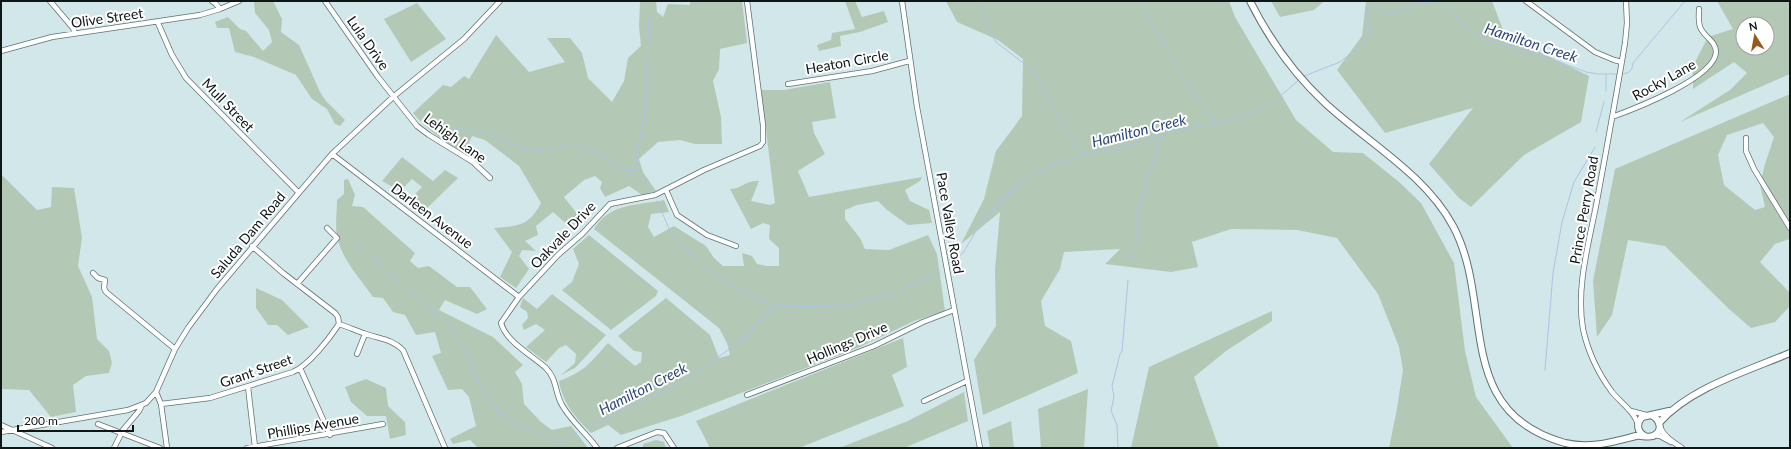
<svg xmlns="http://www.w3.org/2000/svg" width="1791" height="449" font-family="Lato,sans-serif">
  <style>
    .green { fill: #b4c9b5; fill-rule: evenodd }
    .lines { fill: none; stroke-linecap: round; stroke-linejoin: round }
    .stream { stroke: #adc3e7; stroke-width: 1 }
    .minor-casing { stroke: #5f7274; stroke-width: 6 }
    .major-casing { stroke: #5f7274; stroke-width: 8 }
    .minor { stroke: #fff; stroke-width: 4.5 }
    .major { stroke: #fff; stroke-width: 6 }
    .labels { text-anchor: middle; stroke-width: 4; stroke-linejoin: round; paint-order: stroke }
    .street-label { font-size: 14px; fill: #0e1616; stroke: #fff }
    .water-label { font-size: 15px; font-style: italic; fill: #2d4878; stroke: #fff }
  </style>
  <rect width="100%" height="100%" fill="#d2e7e9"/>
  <!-- green -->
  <path class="green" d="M254,1h19l9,18 -1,13 18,13 21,47 6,9 19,19 -5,6 -5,-2 -8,-15 -15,-10 -16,-24 -42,-18 -19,-5 -6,-24h-12l-2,-6 13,-5 12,12 6,2 17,20 9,-9 -3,-12 -14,-17z
    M640,1h16l1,11 6,5 5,-13 22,1v-4h52l5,42 -27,6 -1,20 -6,12 8,36 1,27h-27l-15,-4 -22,2 -19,17 4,13 13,19 -14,4 -13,-9 -24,11 -5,-9 2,-6 -7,-6 -11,4 -20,17 18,23 -12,7 -17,-15 -17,14 2,9 -13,6 11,10 -14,-1 -3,6 10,13 -13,19 -16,-11 12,-25 -18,-24c25,-2 35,-2 47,-25l-22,-37 -34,-26 -13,-4c-3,7 -5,13 -13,14 -18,-11 -33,-21 -46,-37l30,-28 8,2 13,-11 5,3 27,-44 33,37 36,-10 -18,-24h23l12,15 6,25 24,24 12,-21 4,-23 13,-12 -2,-20z
    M845,1h10l7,16 22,-6 4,11 -28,10 -20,4 1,10 -22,5 -2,-6 14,-5 1,-7 23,-4z
    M946,1h283l6,16 61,103 37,32 30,1 36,29 22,21 33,60 11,88 11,46 37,51h-124l7,-34 7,-44 -4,-23 -21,-53 -41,-56 -40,-8 -66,-1 -39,13 6,25 -27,5 -66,-8 15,-15 -56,3 -4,17 -19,32 4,25 26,15 7,32 -95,42 -9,-55 22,-34 -1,-56 5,-58 -39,32 23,-45 12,-48 26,-35 1,-57 -25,-19 -41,-18z
    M1271,1h53l-10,9 -34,7z
    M1366,1h126l13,34 84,41 -8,46 -57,33 -53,52 -12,-9 -30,-34 44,-56 -88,25 -48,-63 25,-34z
    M1717,1h73v73l-110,48 50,-32 17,-17 -13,-11 -41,27v-23l15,-29 25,-8zM1743,24h24v24h-24z
    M417,3l29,36 -35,23 -27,-43z
    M830,82l6,36 -24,4 2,11 11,21 -27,17 11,26 113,-20 -2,4 -15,9 5,11 19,9 3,13 -24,2 -21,-15 -9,-9 -21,4 -12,5v9l15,19 5,11 24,1 39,-15 9,19 8,57 -31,10 -54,26 -54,21 -125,48 -60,19 -13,-10 -17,8c-16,-16 -28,-29 -32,-52 25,-9 31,-18 49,-38l27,23 6,-4 1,-10 -8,-1 -16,-15 48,-38 44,37 9,23 11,-3 -3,-12 -8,-15 -125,-99c17,-27 42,-23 70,-29l5,12 -18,2 -3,13 6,10 20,-11 32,20 8,12 9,8h21l-2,-13 10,3 5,8 9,2h13v-18l-10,-9 1,-14 -7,-2 -12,6 -21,-40c14,-1 15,-9 29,-8l-8,20 19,4 5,-2 -14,-113h23z
    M1790,94v145l-15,5 -15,18 30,31v13l-15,16 -24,6 -22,-19 -64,-63 -37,-6 -16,75 -15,22 -4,-56 22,-112zM1763,123l11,14 -9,27 -5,21 5,22 -10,3 -31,-25 -6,-30 9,-20z
    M402,157l31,24 12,-11 13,8 -35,34 -16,-10 15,-15 -10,-8 -12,12 -18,-10z
    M1,174l36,36 14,-3 1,-20 22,1 8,50 -4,28 14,31 5,42 12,12 3,12 -3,10 -23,3 -13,9 3,27 -25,5 -22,-27 -28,-1z
    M348,179l7,16 -3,11 11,1 52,46 -5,8 8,7 11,-2 28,21h13l17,22 -10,5 -32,-14 -6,10 54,27 30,28 -8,7 7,12 2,20 17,18 11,8 19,-4 17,22h-110l-8,-8 -17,4 -3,-5 26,-13 -7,-29 -7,-8 -14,1 -16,-34 9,-3 -6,-21 -19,3 -11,-20 -12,-3 -10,-14 -10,-1c-12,-17 -27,-33 -34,-53 -5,-13 -2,-30 -2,-44l7,-6v-14z
    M589,235l69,56 -2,5 -45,34 -49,-40 10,-8 7,-18 -6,-15z
    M256,288l26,12 27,27 -21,8 -11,-10h-9l-12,-17z
    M552,294l54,41 -31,33 -14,7 14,-12 1,-9 -10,-9 -7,3 -13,14 -20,-15 19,-17 -9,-6 -12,6 -2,-5 6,-7 -1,-6 -7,-5 3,-9 14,11z
    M1272,311v10l-46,30 -32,26 25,71h-88l18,-81z
    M903,338l4,29 -15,8 12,31 -105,42h-89l-14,-27z
    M366,379l20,9 2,18 17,16 1,13 -16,4 -4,-23h-19l-16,-14 -6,-15z
    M1088,389l-4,59h-43l-3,-39z
    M964,392l4,29 -64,27h-65l69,-27z
    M1011,421l3,27h-24l-3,-17z
    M656,440l8,2 2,6h-23v-4z"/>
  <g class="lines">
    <!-- stream -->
    <path class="stream" d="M650,1l-3,56v45l-11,55 2,14 16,21
      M983,1l6,28 7,13 39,30 29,55 13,20 8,6
      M1143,1c11,31 29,59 48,85 8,13 21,24 25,38
      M1622,74c8,-1 10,-3 11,-11l52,-62
      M1304,76l36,-14 26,-21 5,-9 -5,-17 4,-9h8l12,9 16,-9 12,-3 15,-1 9,2 12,9 12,16 15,10 49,12 56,21 12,2h21
      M1606,91v-16
      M456,128l32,6 33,14 16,3 33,-6 8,1 23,8 15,13 7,3 14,1
      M1596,132l8,-30
      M657,201l14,32 15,17 18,17 29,19 41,21 69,-1 50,-11 47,-23
      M357,243l96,86 13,24 14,33 12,18 11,11 10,8 48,19
      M954,260l9,-7 19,-32 39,-39 25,-15 40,-13 31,-5 44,-13 8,-5 47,-7 23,-6 30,-12 31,-27
      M1129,264l2,-11 7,-14v-32l23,-70
      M1545,370l8,-97 9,-51 12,-40 21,-35
      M588,428l32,-17 61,-27 58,-42 34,-34
      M557,448l4,-6 15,-9
      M1118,448l-1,-23 -6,-14 3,-15 -2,-10 8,-32 2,-3 6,-71"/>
    <defs>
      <path id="minor" d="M50,1l23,27 2,6
        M212,1l4,3 4,5
        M325,1l53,76 39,49 12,9 44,27 17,16
        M902,1l15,106 63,341
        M1526,1l69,51 19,8 8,2
        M1626,1l1,22 -2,20c-9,54 -19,109 -29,163 -8,40 -20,83 -13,123 5,23 15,44 29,63 8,10 23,20 26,33
        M158,23l14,32 14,23 112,114
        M1,51l51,-14 148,-22 20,-6 19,-8
        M788,84l84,-13 37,-10
        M1612,117c22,-8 103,-39 104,-65 0,-11 -12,-15 -16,-25 -2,-6 -1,-12 -1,-18
        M1746,138v13l8,18 36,59
        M332,154l187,143
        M666,190l11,25 30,20 29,11
        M93,273l5,5 7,2 -1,8 2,4 69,57
        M297,284l40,-46 -10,-10
        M339,324c9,3 18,7 27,10 14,5 26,5 37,16l42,98
        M357,354l8,-20
        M300,368l30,67
        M248,387l7,60
        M156,392l5,12 6,44
        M747,395l127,-49 49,-24 31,-12
        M924,401l43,-20
        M161,404l49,-6 83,-26c16,-7 36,-33 46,-48l-1,-7 -3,-4 -52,-40 -31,-27
        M1631,411l15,4
        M98,424l62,24
        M1,425l51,23
        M1660,426c3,10 13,16 22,22
        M1,432l127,-22 18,-7 10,-11 19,-43 13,-21 29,-39 115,-135 61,-57 71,-58 36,-38
        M1653,435l7,1 11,6
        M114,448l9,-18 16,-19 3,-6
        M247,448l136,-24
        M597,448c-11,-15 -26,-27 -35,-43 -7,-12 -5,-26 -16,-37 -13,-12 -40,-26 -45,-45l18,-26 39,-42 24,-21 28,-30 45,-9 49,-25 56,-24 3,-4v-17l-16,-124
        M617,448l40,-16 7,1 10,15"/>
      <path id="major" d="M1250,1c19,38 44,73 75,102 42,39 100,71 128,123 42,78 -1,186 112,217 25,6 47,-1 71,-7 5,-1 11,2 17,0 11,-5 7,-17 -2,-21
        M1659,423c31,-35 88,-52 131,-70
        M1645,436c-8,-4 -9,-12 -3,-19l27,-6"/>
    </defs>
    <!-- minor casing -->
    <use href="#minor" class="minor-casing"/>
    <!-- major casing -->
    <use href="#major" class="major-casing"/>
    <!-- minor -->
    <use href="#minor" class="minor"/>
    <!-- major -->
    <use href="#major" class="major"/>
  </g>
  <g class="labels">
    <!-- street labels -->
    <g class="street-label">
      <text transform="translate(107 18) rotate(-8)" y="5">Olive Street</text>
      <text transform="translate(368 43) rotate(55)" y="5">Lula Drive</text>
      <text transform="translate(847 62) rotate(-10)" y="5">Heaton Circle</text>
      <text transform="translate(1664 80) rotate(-29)" y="5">Rocky Lane</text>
      <text transform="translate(228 105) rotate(46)" y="5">Mull Street</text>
      <text transform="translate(455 138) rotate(36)" y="5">Lehigh Lane</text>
      <text transform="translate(1584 210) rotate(-80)" y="5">Prince Perry Road</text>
      <text transform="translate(432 216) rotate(37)" y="5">Darleen Avenue</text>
      <text transform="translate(950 223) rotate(80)" y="5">Pace Valley Road</text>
      <text transform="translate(248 235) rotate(-50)" y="5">Saluda Dam Road</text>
      <text transform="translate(563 235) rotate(-46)" y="5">Oakvale Drive</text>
      <text transform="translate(847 343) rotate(-23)" y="5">Hollings Drive</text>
      <text transform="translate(256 371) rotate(-19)" y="5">Grant Street</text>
      <text transform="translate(313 426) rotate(-10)" y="5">Phillips Avenue</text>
    </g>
    <!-- water labels -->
    <g class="water-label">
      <text transform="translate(1531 43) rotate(18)" y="5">Hamilton Creek</text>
      <text transform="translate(1139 131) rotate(-14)" y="5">Hamilton Creek</text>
      <text transform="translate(643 389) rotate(-27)" y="5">Hamilton Creek</text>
    </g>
  </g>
  <!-- border -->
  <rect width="1791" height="449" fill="none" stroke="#0e1616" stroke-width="4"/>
  <!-- north arrow -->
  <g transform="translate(1755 36) rotate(349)"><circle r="19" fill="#ffffff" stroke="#9fa2a2"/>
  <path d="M0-3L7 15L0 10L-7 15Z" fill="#975a1d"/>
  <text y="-6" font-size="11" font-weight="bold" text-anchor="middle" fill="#0e1616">N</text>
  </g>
  <!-- scale -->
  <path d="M18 425v6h115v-6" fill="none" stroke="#0e1616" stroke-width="2"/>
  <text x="24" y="425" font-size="12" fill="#0e1616" stroke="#ffffff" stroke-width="3" paint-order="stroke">200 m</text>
</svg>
